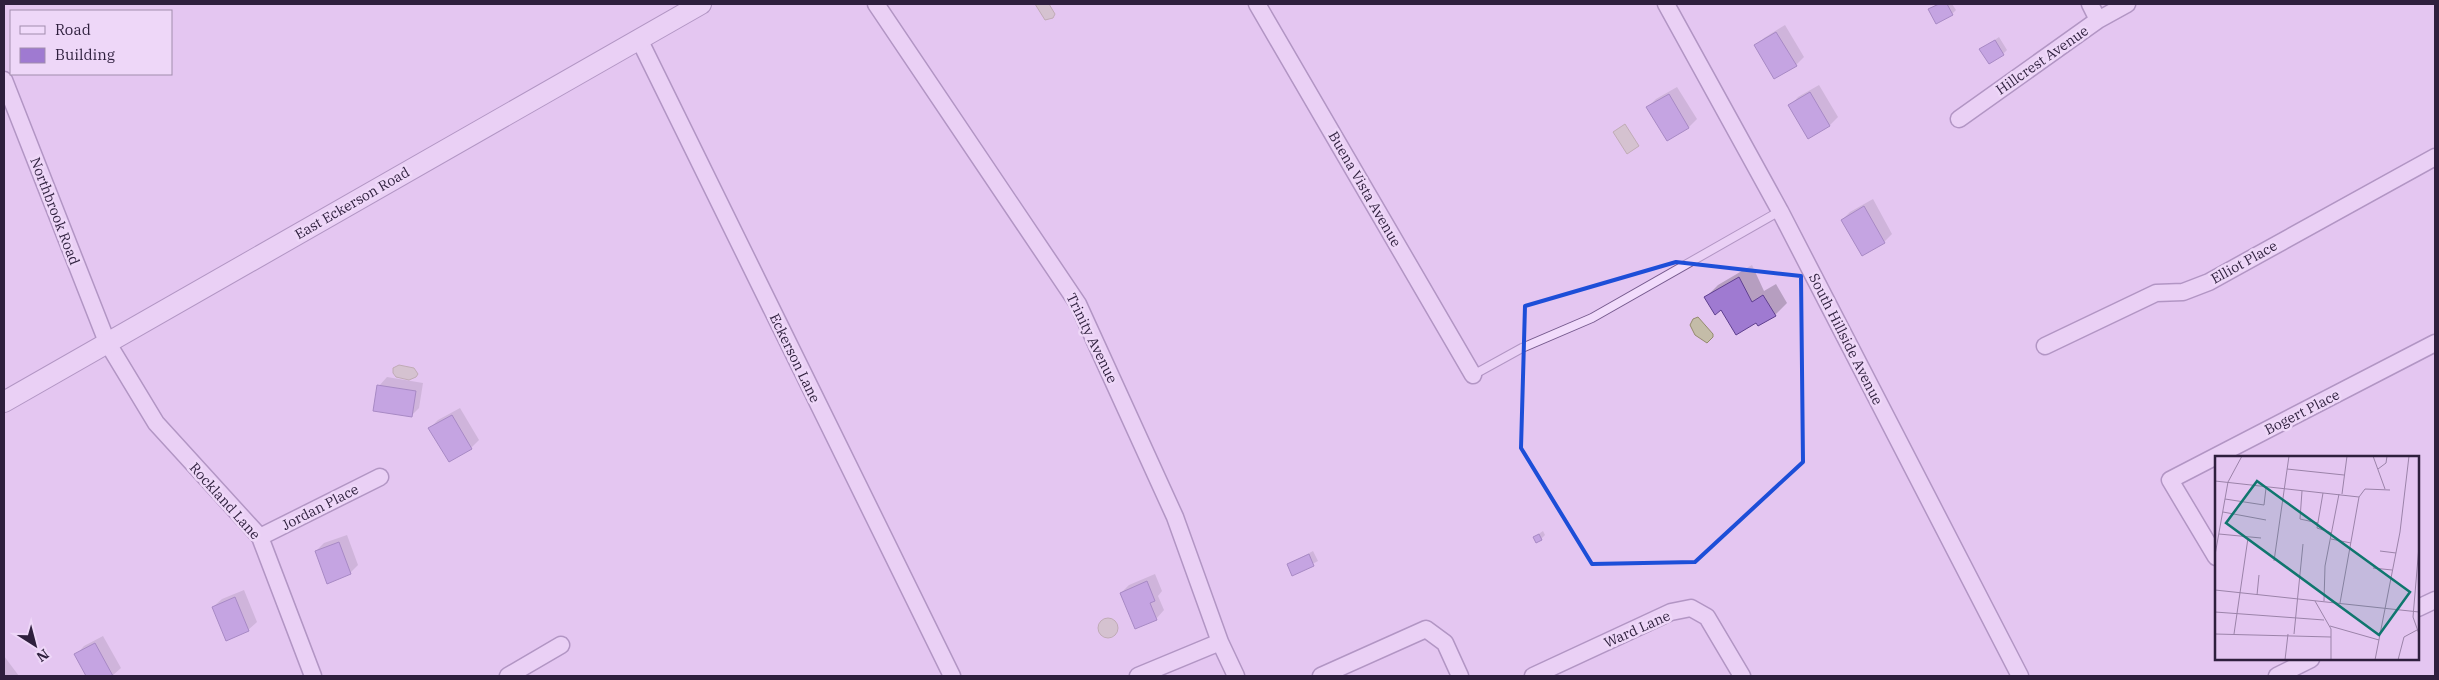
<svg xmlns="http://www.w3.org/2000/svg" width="2439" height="680" font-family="'IBM Plex Serif',serif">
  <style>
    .water { fill: #c4bca8; stroke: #948a6e }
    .shadow { fill: #0003 }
    .building { fill: #9f7ad1; stroke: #5f3f8f }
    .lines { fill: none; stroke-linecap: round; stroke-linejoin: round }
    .service-casing { stroke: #765a8e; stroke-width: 10 }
    .minor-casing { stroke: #765a8e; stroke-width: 19 }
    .tertiary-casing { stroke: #765a8e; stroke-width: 22 }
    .service { stroke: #f1dbfb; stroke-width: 8 }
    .minor { stroke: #f1dbfb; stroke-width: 16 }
    .tertiary { stroke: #f1dbfb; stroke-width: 20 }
    .marked { fill: none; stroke: #1d4ed8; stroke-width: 4; stroke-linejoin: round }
    .labels { text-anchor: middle; stroke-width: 5; stroke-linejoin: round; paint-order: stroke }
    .street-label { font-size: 14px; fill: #2e1f3d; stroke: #eed7f8 }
    .inset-road { fill: none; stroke: #9b83a9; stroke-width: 1 }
    .view { fill: #0f766e; fill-opacity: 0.15; stroke: #0f766e; stroke-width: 2.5 }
    .inset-edge { fill: none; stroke: #2e1f3d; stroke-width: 2.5 }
  </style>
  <rect width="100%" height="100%" fill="#e4c6f1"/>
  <!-- water -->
  <path class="water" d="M1035,4h14l6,10 -2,4 -8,2z
    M1625,124l14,22 -12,8 -14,-22z
    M1698,317l15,17v3l-6,6 -12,-8 -5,-10 3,-6z
    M399,365l15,3 4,6 -2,3 -7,3 -13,-3 -3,-4v-5z
    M1098 628a10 10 0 1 1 20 0a10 10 0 1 1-20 0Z"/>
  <!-- shadow -->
  <path class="shadow" d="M1937,4h15l4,6 -4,4 -22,-5z
    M1785,25l19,32 -8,8 -40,-19 8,-8z
    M1999,37l8,13 -4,4 -22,-5z
    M1819,85l19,32 -8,8 -21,12 -19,-31 8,-9z
    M1677,87l20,32 -8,8 -22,13 -19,-33 8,-8z
    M1873,199l19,35 -8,8 -22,12 -20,-34 8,-8z
    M1752,265l12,26 12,-7 11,19 -12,12 -18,7 -35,-13 -16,-12 12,-12z
    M387,377l36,6 -4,25 -8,8 -32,-30z
    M460,408l19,32 -8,8 -41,-20 8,-8z
    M1543,531l2,4 -4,4 -7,-2z
    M347,535l11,30 -8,8 -34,-22 8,-8z
    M1313,551l5,10 -25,13 -4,-10z
    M1155,574l7,17 -4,5 6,14 -8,9 -35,-26 8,-8z
    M244,590l13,32 -9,8 -35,-23 9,-8z
    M103,636l18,32 -9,8h-24l-12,-21 8,-9z
    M4,656l15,20h-15z"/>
  <!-- building -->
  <path class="building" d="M1939,4h8l6,11 -17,9 -8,-15z
    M1776,32l21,34 -23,13 -20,-34z
    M1995,40l9,15 -15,9 -10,-15z
    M1810,92l20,34 -22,13 -20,-34z
    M1669,94l20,34 -22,13 -21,-34z
    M1864,206l21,37 -23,13 -21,-36z
    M1739,277l13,25 11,-7 13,21 -18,10 -2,-3 -20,12 -15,-25 -6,5 -11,-18z
    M377,385l39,6 -4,26 -39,-6z
    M452,415l20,34 -23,13 -21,-34z
    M1539,534l3,6 -6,3 -3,-6z
    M339,542l12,32 -24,10 -12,-33z
    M1309,554l5,12 -22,10 -5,-12z
    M1147,581l8,20 -5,2 7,17 -22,9 -15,-36z
    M235,597l14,34 -23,10 -14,-34z
    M95,643l18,33h-27l-12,-22z"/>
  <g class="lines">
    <defs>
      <path id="service" d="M1473,375l49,-27 70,-30 188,-107"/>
      <path id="minor" d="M876,4l202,300 97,213 45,125 16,34
        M1257,4l216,371
        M1666,4l114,207 240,465
        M2090,4l8,16
        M639,39l313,637
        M4,80l103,262 49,81 104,114 53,139
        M1959,119l139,-99 29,-16
        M2045,346l111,-53 27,-1 26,-10 226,-125
        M260,537l120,-60
        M2216,557l-46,-77 265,-137
        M2418,608l17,-8
        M508,676l53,-31
        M1138,676l82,-34
        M1321,676l105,-47 19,14 15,33
        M1533,676l138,-64 20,-4 16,9 35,59
        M2277,676l34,-17"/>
      <path id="tertiary" d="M4,402l697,-398"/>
    </defs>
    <!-- service casing -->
    <use href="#service" class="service-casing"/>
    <!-- minor casing -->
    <use href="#minor" class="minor-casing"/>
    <!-- tertiary casing -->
    <use href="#tertiary" class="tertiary-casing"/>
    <!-- service -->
    <use href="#service" class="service"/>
    <!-- minor -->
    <use href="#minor" class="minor"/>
    <!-- tertiary -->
    <use href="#tertiary" class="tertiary"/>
  </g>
  <!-- marked area -->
  <path d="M0 0H2439V680H0ZM1676,262l125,14 2,186 -108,100 -103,2 -71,-116 4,-142z" fill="#e4c6f1" fill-opacity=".55" fill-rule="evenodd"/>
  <path class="marked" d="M1676,262l125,14 2,186 -108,100 -103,2 -71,-116 4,-142z"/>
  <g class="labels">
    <!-- street labels -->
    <g class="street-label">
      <text transform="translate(2042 60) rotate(-35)" y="5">Hillcrest Avenue</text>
      <text transform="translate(1365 189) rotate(60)" y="5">Buena Vista Avenue</text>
      <text transform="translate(352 203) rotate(-30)" y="5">East Eckerson Road</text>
      <text transform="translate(55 211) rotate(69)" y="5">Northbrook Road</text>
      <text transform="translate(2244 262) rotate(-29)" y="5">Elliot Place</text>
      <text transform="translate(1092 338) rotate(64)" y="5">Trinity Avenue</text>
      <text transform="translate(1846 339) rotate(63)" y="5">South Hillside Avenue</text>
      <text transform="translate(795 358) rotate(64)" y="5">Eckerson Lane</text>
      <text transform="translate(2302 412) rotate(-27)" y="5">Bogert Place</text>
      <text transform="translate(225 501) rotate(48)" y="5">Rockland Lane</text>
      <text transform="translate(320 507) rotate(-27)" y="5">Jordan Place</text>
      <text transform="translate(1637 629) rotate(-24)" y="5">Ward Lane</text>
    </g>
  </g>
  <!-- overview -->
  <g transform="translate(2215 456)">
    <rect width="204" height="204" fill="#e4c6f1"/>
    <path class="inset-road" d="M158,0l12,33M72,13l57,6M163,13l8,-6 1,-7M0,25l144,16M87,35l-2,28 18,4M108,37l-6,35 15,5M127,38l5,-38M10,43l39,6 2,-17M8,56l43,8M4,78l42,4M116,83l20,4M204,90l-6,71 6,17M165,95l16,2M0,99l13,-73 14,-26M59,105l15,-105M158,112l19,2M0,134l204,22M42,139l2,-20M100,145l16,28v31M109,145l1,-35 14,-72M125,147l19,-106 6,-8 25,1M0,156l109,8M115,170l49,14M0,178l116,3M19,178l14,-96M79,178l9,-90M70,204l3,-26M160,204l25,-128 9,-76M183,204l6,-23 13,-7"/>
    <path class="view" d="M42,25l153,111 -31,43 -153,-112z"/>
    <rect width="204" height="204" class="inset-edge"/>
  </g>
  <!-- border -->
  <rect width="2439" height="680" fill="none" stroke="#2e1f3d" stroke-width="10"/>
  <!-- legend -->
  <rect x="10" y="10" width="162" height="65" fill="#eed7f8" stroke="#a18dad"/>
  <rect x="20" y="26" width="25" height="8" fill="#f1dbfb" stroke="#a18dad"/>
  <text x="55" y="35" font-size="15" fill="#2e1f3d">Road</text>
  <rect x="20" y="48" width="25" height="15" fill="#9f7ad1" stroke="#a18dad"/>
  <text x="55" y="60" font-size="15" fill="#2e1f3d">Building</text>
  <!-- north arrow -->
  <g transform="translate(35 645) rotate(144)" stroke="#eed7f8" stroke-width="4" paint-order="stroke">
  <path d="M0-4L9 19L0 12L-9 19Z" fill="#2e1f3d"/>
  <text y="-8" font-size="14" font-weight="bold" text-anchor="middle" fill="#2e1f3d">N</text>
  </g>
</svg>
